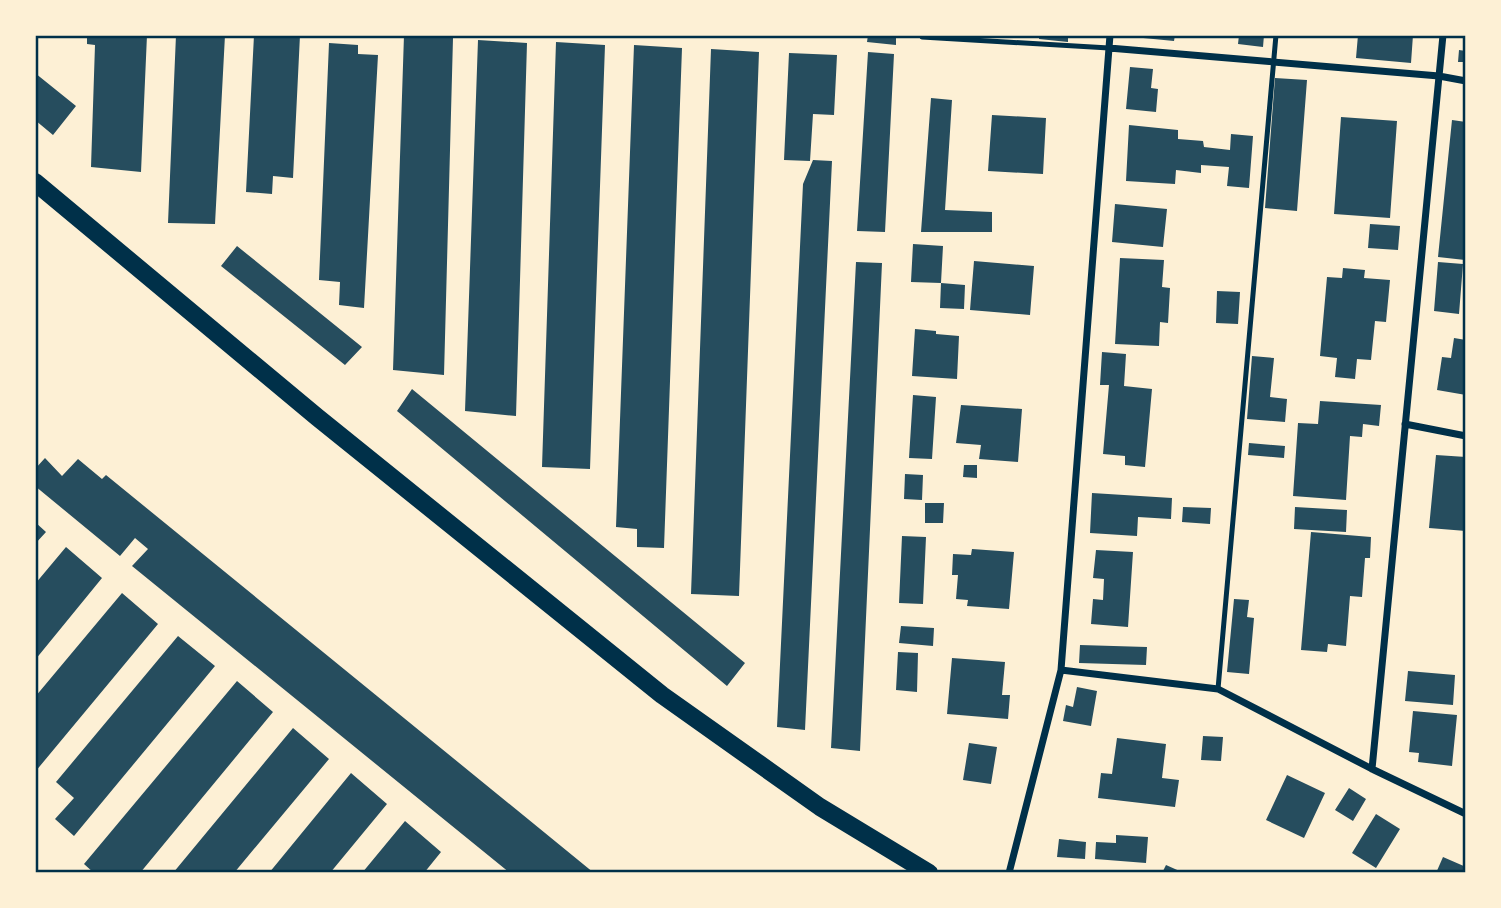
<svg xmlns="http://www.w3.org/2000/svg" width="1501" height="908" font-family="Commissioner,sans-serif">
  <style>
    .building { fill: #264d5e }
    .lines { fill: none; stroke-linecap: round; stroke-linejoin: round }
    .service { stroke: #003049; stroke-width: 5 }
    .minor { stroke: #003049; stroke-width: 7 }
    .primary { stroke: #003049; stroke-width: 18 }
    .neatline { fill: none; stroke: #003049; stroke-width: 2.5 }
  </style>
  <rect width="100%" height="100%" fill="#fdf0d5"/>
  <!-- building -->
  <path class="building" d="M87,35h60l-6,137 -50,-5 4,-122 -8,-1z
    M176,35h49l-10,189 -47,-1z
    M254,35h46l-7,143 -20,-2 -1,18 -26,-2z
    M404,35l49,3 -9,337 -51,-5z
    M868,35h28v10l-29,-3z
    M1039,35h29v7l-29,-3z
    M1133,35h42l-1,6 -41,-4z
    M1239,35h25l-1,12 -25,-3z
    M1358,35h55l-2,28 -55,-5z
    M478,40l49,3 -11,373 -51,-5z
    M556,42l49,3 -15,424 -48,-2z
    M329,43l29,2v9l20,1 -14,253 -25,-3 1,-23 -21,-2z
    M634,45l48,3 -18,500 -27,-1v-18l-21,-2z
    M711,49l48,3 -20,544 -48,-2z
    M1459,50l7,1v11h-8z
    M868,52l26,2 -9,178 -28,-1z
    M789,53l48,2 -3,60 -21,-1 -3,47 -26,-1z
    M1130,67l23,2 -2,19 7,1 -2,23 -30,-3z
    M35,73l41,33 -23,29 -18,-15z
    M1275,78l32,2 -10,131 -32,-3z
    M931,98l21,2 -7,110 47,2v20h-71z
    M992,115l54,3 -3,56 -55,-3z
    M1341,117l56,4 -7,97 -56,-4z
    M1452,120l14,2 -1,138 -27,-3z
    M1129,125l49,5v9l25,2 1,6 26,3 1,-16 22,2 -4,52 -22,-2 2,-19 -28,-2v8l-25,-3 -1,14 -49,-3z
    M813,160l19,1 -27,569 -28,-3 26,-543z
    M1115,204l52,5 -4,38 -51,-5z
    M1370,224l30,2 -2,24 -30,-2z
    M913,244l30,2 -2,37 -30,-1z
    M237,246l125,101 -17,18 -124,-99z
    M1120,258l44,2 -2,27 8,1 -2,35 -8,-1 -1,24 -44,-2z
    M974,261l60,5 -4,49 -60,-5z
    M856,262l26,1 -22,488 -29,-3z
    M1438,262l25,2 -4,50 -25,-3z
    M1343,268l22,2 -1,8 26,2 -4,42 -11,-1 -4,39 -14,-1 -2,20 -20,-2 2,-19 -17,-2 7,-79 15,1z
    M941,283l24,2 -1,24 -24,-1z
    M1217,291l23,1 -2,32 -22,-1z
    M915,329l21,2v3l23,2 -2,43 -45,-3z
    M1454,338l12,2v55l-29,-5 5,-33 9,1z
    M1102,352l24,2 -2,32 28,3 -7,78 -20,-2v-9l-22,-2 6,-69h-9z
    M1252,356l22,2 -4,39 17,2 -2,23 -38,-3z
    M412,389l333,274 -18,23 -330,-275z
    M913,395l23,2 -4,62 -23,-1z
    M1320,401l61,4 -2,21 -16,-2 -1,13 -12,-1 -4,64 -53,-4 5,-73 20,1z
    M961,405l61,4 -4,53 -39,-3 2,-14 -25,-2z
    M1249,443l36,3 -1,12 -36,-3z
    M1436,455l30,2v74l-37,-3z
    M45,458l17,18 16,-17 24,20 4,-4 488,398h-84l-378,-307 16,-17 -13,-11 -15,18 -85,-70v-17z
    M964,465h13v13l-14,-1z
    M905,474l18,1 -1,25 -18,-1z
    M1092,493l80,5 -1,21 -33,-2 -1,19 -47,-3z
    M925,503h19l-1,20h-18z
    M1183,507l28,1 -1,16 -28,-2z
    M1295,507l52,3 -1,22 -52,-3z
    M35,522l11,10 -11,12z
    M1311,532l60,5 -1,21h-5l-3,39 -12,-1 -4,50 -18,-2 -1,8 -26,-2z
    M902,536l24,1 -3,67 -24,-1z
    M66,547l36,31 -67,82v-76z
    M972,549l42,3 -5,57 -42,-3 1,-6 -12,-1 2,-24h-6l1,-21 18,1z
    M1096,550l37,2 -5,75 -37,-3 2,-25 10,1 1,-21 -11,-1z
    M122,593l36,31 -123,148v-75z
    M1234,599l15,1 -2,17 7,1 -5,56 -22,-2z
    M901,626l33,2 -1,18 -34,-3z
    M178,636l37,30 -141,170 -19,-17 19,-21 -18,-16z
    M1080,645l67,2 -1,18 -67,-2z
    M898,652l20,1 -1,39 -21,-2z
    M952,658l53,4 -3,33h8l-2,24 -61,-5z
    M1408,671l47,4 -2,30 -48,-4z
    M237,681l36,31 -133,161h-46l-10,-9z
    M1077,687l20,4 -6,35 -28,-5 3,-16 7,2z
    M1413,711l44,4 -5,51 -34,-4 1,-9 -10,-1z
    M293,728l36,31 -95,114h-61z
    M1203,736l20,1 -2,24 -20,-1z
    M1117,738l49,6 -4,34 17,2 -4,27 -77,-9 3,-25 11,1z
    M969,743l28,4 -6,37 -28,-4z
    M351,773l36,31 -57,69h-61z
    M1287,775l38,18 -21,45 -38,-18z
    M1349,788l17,11 -13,22 -18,-11z
    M1376,814l24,15 -24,39 -24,-15z
    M405,821l36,31 -17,21h-62z
    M1116,835l32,2 -2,26 -51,-4 1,-17 20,1z
    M1059,839l27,3 -1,17 -28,-2z
    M1443,857l23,10v6h-30z
    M1166,865l18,8h-22z"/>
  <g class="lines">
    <!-- service -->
    <path class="service" d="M922,37l187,11
      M1218,689l58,-654"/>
    <!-- minor -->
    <path class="minor" d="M1109,48l330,28 27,5
      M1405,424l61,12
      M1061,670l157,19 154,80 94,45
      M1372,769l71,-734
      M1009,873l52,-203 49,-635"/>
    <!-- primary -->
    <path class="primary" d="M35,182l282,235 345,278 158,112 109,66"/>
  </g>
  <!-- border -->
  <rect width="1501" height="908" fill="none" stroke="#fdf0d5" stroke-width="74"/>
  <rect x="37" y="37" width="1427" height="834" class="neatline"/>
</svg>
